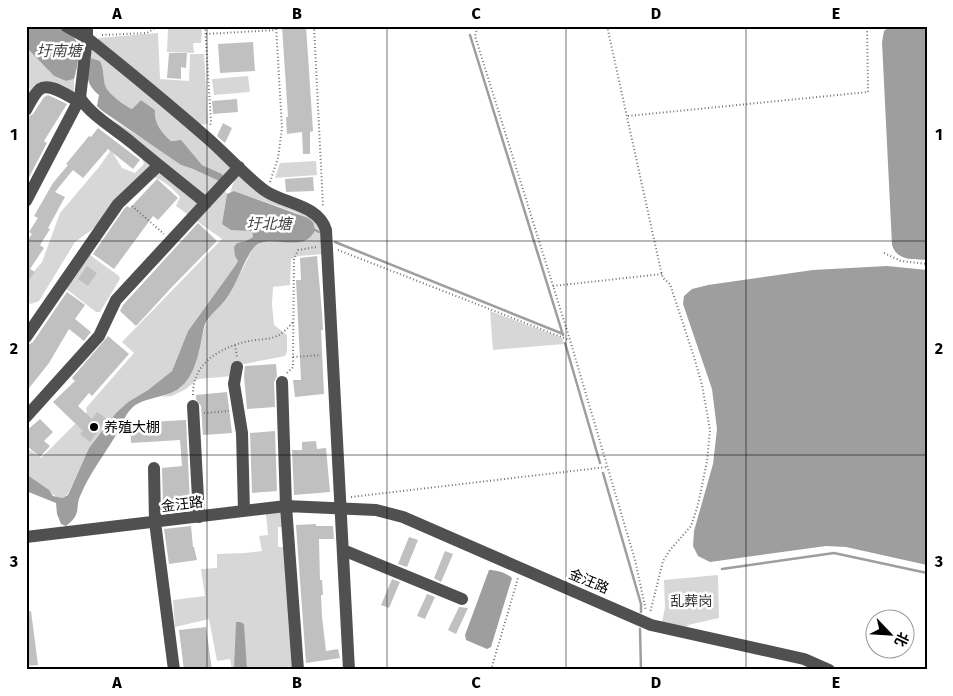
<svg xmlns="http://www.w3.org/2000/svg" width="953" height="696" font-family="'Fira Sans','Noto Sans SC',sans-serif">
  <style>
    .green { fill: #d7d7d7 }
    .water { fill: #9e9e9e }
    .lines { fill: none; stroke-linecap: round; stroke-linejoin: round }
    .stream { stroke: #9e9e9e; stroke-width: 2.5 }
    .building { fill: #c0c0c0 }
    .path { stroke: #727272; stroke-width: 2; stroke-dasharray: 1 2.5; stroke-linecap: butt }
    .minor { stroke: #505050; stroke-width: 12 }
    .grid { fill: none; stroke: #000; stroke-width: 1; stroke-opacity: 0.55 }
    .poi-dot { fill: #000; stroke: #fff; stroke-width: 2 }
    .labels { text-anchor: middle; stroke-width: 5; stroke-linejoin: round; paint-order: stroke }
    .poi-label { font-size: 14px; fill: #000; stroke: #fff; text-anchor: start }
    .street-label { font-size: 14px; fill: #000; stroke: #fff }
    .park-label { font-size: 14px; fill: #2e2e2e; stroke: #fff }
    .water-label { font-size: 15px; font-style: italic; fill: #3f3f3f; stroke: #fff }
    .neatline { fill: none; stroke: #000; stroke-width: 2 }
    .grid-label { font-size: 16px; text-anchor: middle; font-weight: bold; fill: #000 }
  </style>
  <rect width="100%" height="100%" fill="#fff"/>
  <!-- green -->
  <path class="green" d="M168,28l34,1 -1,14h-8l1,10 -27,-1z
    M158,33l2,46 29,2 1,-27h14l4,70 -11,1 -100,-81 1,-6z
    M26,47l28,29 12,5 8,-2v14l-21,-8 -27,19z
    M91,47l81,64 60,58 -8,9 -3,-4 -19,-9 -26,-25 -5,1c-10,-9 -17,-18 -16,-31l-14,-10 -9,9c-7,-3 -25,-16 -27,-24 -2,-8 -1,-16 -5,-24l-9,-3z
    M248,76l2,16 -36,3 -2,-16z
    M110,118l49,31 22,16 12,4 26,12 8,13 -5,30 30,7 1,6 -7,4 -9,2 1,18 -3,5 -47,65 -16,40 -24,19 -20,12 -12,11 -27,35 -21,46 -6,4h-4l-32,-24v-27l15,11 46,-46 -1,-4 48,-55 -12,-11 100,-103 -46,-33 4,-9c-10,-12 -19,-18 -34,-23l-52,54 -19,14 -36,59 -8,3 -5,-2v-21l16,-19 18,-49 39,-46 12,-17 11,18 13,5 9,-9 -10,-25z
    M316,161l1,14 -42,3 5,-15z
    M239,175l80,46 6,33 -27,2 -7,3 -1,26 -17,2 -1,17 2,21 13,10v17l-2,4 -51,10 -1,10 -35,3 -12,10 -14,7 -10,1 19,-9 14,-24 10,-38 5,-10 11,-12 14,-20 18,-36 8,-6 52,-20 -16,-9 -63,-22 -4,2 4,-12z
    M90,255l29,21 1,3 -20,33h-4l-31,-24z
    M490,311l72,27 2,6 -71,6z
    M281,512l1,15h-4v20h7l9,123h-62l-2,-11 -13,2 -8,-42 -34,8 -2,-27 32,-4 -4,-27 16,-1v-14l28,-1 17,-2 -3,-15 9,-1 -2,-21z
    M718,575l1,43 -31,7 -2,3 -24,-6 3,-14 -1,-28z"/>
  <!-- water -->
  <path class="water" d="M26,26c9,0 23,-2 32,1 27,10 22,29 16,52l-8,2 -12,-5 -28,-29z
    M904,26h23v234c-14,-1 -30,1 -35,-15l-10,-203 2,-11 4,-3z
    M91,58l9,3c4,8 3,16 5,24 2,8 20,21 27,24l9,-9 14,10c-1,13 6,22 16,31l10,-1 21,25 20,9 2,4 -5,3 -26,-12 -12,-4 -80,-55 -4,-4 2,-11c-14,-11 -13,-21 -8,-37z
    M234,191l74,27 5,4 2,8c-10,23 -38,6 -55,13 -7,3 -10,10 -14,17 -4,8 -7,16 -11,24 -4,7 -9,16 -15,22 -6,6 -13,12 -16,21 -4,19 -7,45 -22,59 -13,13 -40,10 -51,23 -7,7 -10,18 -15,26 -12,20 -26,38 -35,59 -7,14 2,19 -15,32l-5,-2 -4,-10 -1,-11 -30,-12v-17l23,16 4,6 9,2 6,-3 4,-9 17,-38 27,-35 12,-11 20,-12 24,-19 16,-40 47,-65 3,-5 -3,-5 -1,-9 3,-4 9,-2 7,-4 -1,-6 -21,-1 -9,-6 5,-30z
    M887,266l40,4v295l-81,-18 -20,-1 -116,16 -12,-6 -5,-10 1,-15 19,-67 4,-35 -5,-40 -29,-85 1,-8 8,-7 16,-4 105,-15z
    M489,570c8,0 18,3 23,8l-21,69 -4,2 -21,-9 -1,-5z
    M236,622h4l4,2 3,46h-13z"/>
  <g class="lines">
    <!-- stream -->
    <path class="stream" d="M470,35l93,300
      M315,230l4,2
      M335,242l228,92
      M565,343l35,120
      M603,473l38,131v8
      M722,569l112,-16 93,20
      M640,629l1,41"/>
  </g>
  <!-- building -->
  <path class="building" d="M282,26h24l7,105 -3,1v22h-7l-1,-22 -15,2 -1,-17h2z
    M253,42l2,29 -35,2 -2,-29z
    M169,53h18l-1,15 -5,-1v12l-14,-1z
    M48,95l19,9 -23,37 3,2 -21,40v-65l7,-4 11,-17z
    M237,99l1,13 -25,2 -1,-13z
    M223,123l9,5 -7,15 -8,-7z
    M98,128l42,32 -7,9 -25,-20 -25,29 -10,-8 -18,22 10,5 -17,31 2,1 -10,16 4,3 -14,21 5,3 -9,12v-42l6,-8 -3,-2 9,-14 -4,-2 19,-33 15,-18 -2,-1 23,-28 2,1z
    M313,177l1,14 -28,1 -1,-13z
    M157,179l21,19 -20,22 -5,-4 -39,53 -21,-15 31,-45 3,-3 3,2z
    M198,223l19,18 -46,47 -35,38 -16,-15 3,-6z
    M317,256l5,57 1,17h-2l3,64 -29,3 -2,-17h8l-5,-100h5l-1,-22z
    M87,266l10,7 -9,13 -10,-7z
    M67,292l18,13 -10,14 16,13 -7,9 -15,-12 -20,34 -23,29v-46l7,-4z
    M108,336l21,18 -37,42 -3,-3 -11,13 14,13 5,-7 10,7 -17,23 -10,-8 3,-3 -30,-29 22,-21 -3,-3z
    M276,364l1,12 -3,6 1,25 -28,2 -3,-33 1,-10z
    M227,392l5,41 -29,2 -2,-29 -5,-7v-4z
    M40,419l13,13 -9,9 6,5 -10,11 -14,-12v-14z
    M186,420l4,83 -27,3 -1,-38 20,-2 -2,-26 -49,3 -1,-20z
    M275,431l2,60 -25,2 -2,-60z
    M316,441l1,8 9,-1 4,44 -36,3 -2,-45h10v-8z
    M316,524v2h17l1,13h-15l1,41h2l1,15h-2l1,22 4,34 12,-2 2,9 -34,5 -10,-138z
    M191,526l2,21h1l3,13 -28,4 -5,-35z
    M409,537l9,3 -11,27 -9,-3z
    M445,551l8,3 -12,28 -7,-4z
    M392,579l8,3 -11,26 -8,-3z
    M427,594l8,3 -10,22 -8,-3z
    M459,607l9,1 -12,26 -8,-4z
    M31,611l7,54 -12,1v-54z
    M206,627l6,43h-28l-5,-40z"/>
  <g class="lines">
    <!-- path -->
    <path class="path" d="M205,26l6,96 -1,4
      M314,26l9,180
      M481,26l-4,3 -2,7 95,304 65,220 11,51
      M607,26l54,245 2,7 7,6 24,73 8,28 8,45 -3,31 -9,44 -7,21 -21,24 -7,11 -13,52
      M206,34l70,-4
      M102,35l45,-2 11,-7
      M628,116l240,-24 -1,-66
      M270,182l8,-24 4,-30 -6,-102
      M132,206l32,28
      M338,250l231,90
      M884,253l17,8 26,3
      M553,286l109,-12
      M235,345l2,12
      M293,357l28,-2
      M287,373l6,-6v-6l1,-102 4,-9 18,-3
      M193,395c-1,-32 28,-48 56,-54 10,-2 21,-1 30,-6 5,-3 10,-8 14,-13
      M204,413l25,-2
      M351,497l256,-30
      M491,670l27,-92"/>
    <!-- minor -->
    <path class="minor" d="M87,26v12c40,32 79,64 118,98 20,17 38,38 59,54 19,14 54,14 62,40l23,440
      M80,98c13,19 34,30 52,45 24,20 49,40 74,60
      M26,110c4,-7 8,-16 14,-21 10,-7 29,8 38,12
      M26,201l54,-103 7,-60 -21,-12
      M26,337l92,-133 40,-38
      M237,367l-3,17 8,49 2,78
      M282,382l4,124 12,164
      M193,406l6,111
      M26,417l73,-81 17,-36 123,-133
      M154,468l1,54 19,148
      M26,537l260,-31 90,4 27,7 248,108 153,34 25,11
      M343,550l119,49"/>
  </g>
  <!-- grid -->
  <path class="grid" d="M207,26v644M387,26v644M566,26v644M746,26v644M26,241h901M26,455h901"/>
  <!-- markers -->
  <circle class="poi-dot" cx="94" cy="427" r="5"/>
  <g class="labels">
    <!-- poi labels -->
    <g class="poi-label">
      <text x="104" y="432">养殖大棚</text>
    </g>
    <!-- street labels -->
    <g class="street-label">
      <text transform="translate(182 504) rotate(-7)" y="5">金汪路</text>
      <text transform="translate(589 581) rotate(23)" y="5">金汪路</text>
    </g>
    <!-- park labels -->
    <g class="park-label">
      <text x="691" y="606">乱葬岗</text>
    </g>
    <!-- water labels -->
    <g class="water-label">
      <text x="59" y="56">圩南塘</text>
      <text x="269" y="229">圩北塘</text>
    </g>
  </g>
  <!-- border -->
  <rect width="953" height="696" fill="none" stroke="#ffffff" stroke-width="55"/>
  <!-- north arrow -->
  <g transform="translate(890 634) rotate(115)"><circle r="24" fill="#ffffff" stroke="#999999"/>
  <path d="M0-4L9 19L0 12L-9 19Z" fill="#000000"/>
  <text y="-8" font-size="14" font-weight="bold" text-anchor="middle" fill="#000000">北</text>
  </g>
  <rect x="28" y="28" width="898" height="640" class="neatline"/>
  <g class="grid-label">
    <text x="117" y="19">A</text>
    <text x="297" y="19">B</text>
    <text x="476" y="19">C</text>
    <text x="656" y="19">D</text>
    <text x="836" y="19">E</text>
    <text x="14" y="140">1</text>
    <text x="939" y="140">1</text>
    <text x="14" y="354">2</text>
    <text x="939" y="354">2</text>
    <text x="14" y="567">3</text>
    <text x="939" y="567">3</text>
    <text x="117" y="688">A</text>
    <text x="297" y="688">B</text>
    <text x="476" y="688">C</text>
    <text x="656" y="688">D</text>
    <text x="836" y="688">E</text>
  </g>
</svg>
